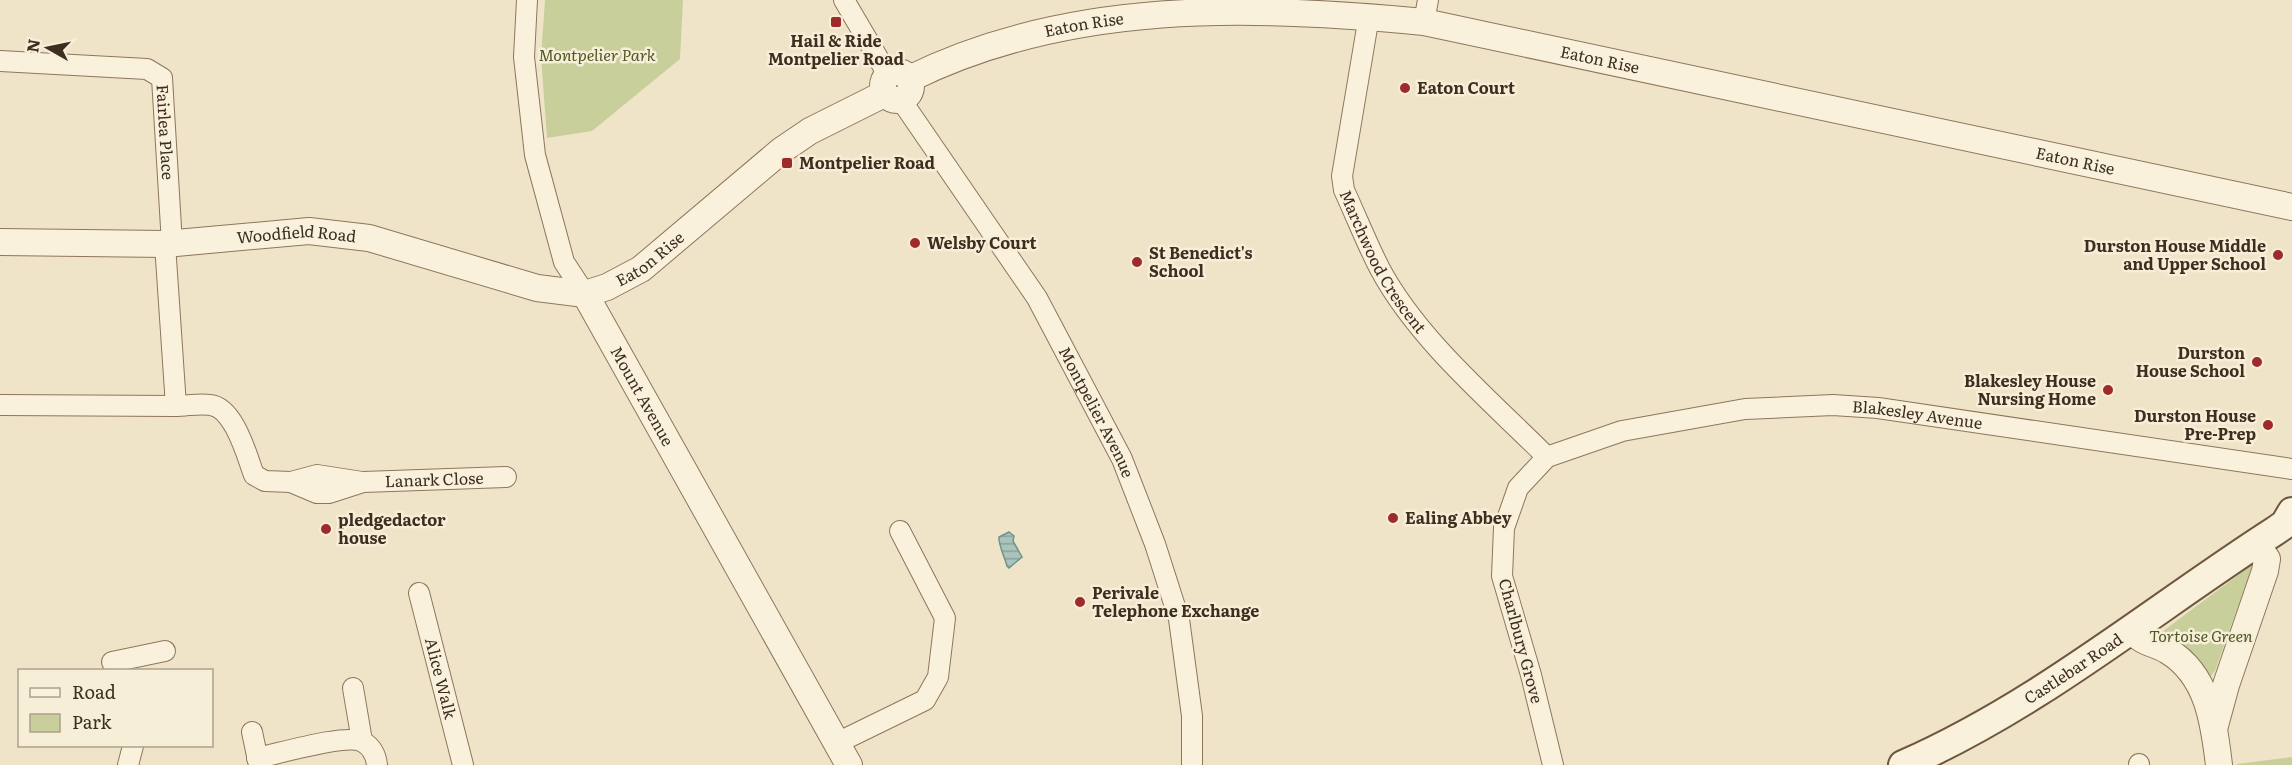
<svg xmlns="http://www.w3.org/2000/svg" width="2292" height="765" font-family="Literata,serif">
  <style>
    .green { fill: #c9cf9b }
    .water { fill: url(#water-rules); stroke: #6f938a; stroke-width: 1.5 }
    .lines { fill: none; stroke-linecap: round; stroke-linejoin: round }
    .minor-casing { stroke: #8d765c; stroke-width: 22 }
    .tertiary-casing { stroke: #8d765c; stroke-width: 28 }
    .secondary-casing { stroke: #6f573f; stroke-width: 32 }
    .minor { stroke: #faf1dc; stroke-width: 20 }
    .tertiary { stroke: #faf1dc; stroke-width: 26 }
    .secondary { stroke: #faf1dc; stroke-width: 28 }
    .poi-dot { fill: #9e2a2b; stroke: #f7eed8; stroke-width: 2 }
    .labels { text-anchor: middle; stroke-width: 5; stroke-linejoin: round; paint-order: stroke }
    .street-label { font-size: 16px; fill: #3d2e20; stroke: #f7eed8 }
    .poi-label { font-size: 16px; font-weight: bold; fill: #3d2e20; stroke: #f7eed8; text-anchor: start }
    .park-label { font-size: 16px; font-style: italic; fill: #4d5a26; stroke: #f7eed8 }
  </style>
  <defs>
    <pattern id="water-rules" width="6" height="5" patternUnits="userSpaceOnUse" patternTransform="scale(1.5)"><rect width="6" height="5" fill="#a9c4bc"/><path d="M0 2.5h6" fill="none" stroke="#8ba098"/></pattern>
  </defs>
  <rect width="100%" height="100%" fill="#f0e4c8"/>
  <!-- green -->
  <path class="green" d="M545,0h138l-3,59 -88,72 -45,7 -6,-81z
    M2253,564l-38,107 -4,5 -6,-1 -46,-41z
    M2292,757v8h-55v-1z"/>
  <!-- water -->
  <path class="water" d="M1009,532l5,4 -1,5 9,16 -13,11 -2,-2c-2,-8 -9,-22 -8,-29z"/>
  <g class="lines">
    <defs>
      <g id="minor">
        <path d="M527,0l-3,57 11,98 29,107 21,32"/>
        <path d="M844,0l44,75"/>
        <path id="s1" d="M1369,16l-27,160 2,14c12,26 23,54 36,79 38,71 111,132 167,188"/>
        <path d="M1424,22l4,-22"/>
        <path id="s2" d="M0,61l147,8 15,9 10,166"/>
        <path id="s3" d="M901,100l136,198 85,161 33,85 24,75 13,97v49"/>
        <path d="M0,405l176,1 -11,-162"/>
        <path id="s4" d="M176,406c11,0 23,-3 34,-1 24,2 37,51 44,70l11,6 26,1 26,11h12l34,-11 143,-5"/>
        <path d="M291,482l26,-7 45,7"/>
        <path id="s5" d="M419,593l44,172"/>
        <path d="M112,662l53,-11"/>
        <path d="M353,688l9,53"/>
        <path d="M252,732l7,33"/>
        <path d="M837,743l88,-43 13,-23 7,-59 -45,-87"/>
        <path d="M257,758c21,-4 90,-25 106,-16 9,5 13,14 14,23"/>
        <path d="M2139,764v1"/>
        <path d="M128,765l5,-19"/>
        <path id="s6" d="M1553,765l-22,-90 -29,-99 2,-48 14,-40 29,-31 75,-26 123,-22 88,-4 45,3 414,61"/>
      </g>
      <g id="tertiary">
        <circle cx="897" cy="86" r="14"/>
        <path id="s7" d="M909,79c159,-79 342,-74 515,-57l868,185"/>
        <path id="s8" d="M0,242l165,2 144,-13 60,7 168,50 48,6 22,-7 34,-18 141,-119 28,-19 74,-37"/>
        <path id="s9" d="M585,294l264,471"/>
        <path d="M2132,631c10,12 23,12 36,20 40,24 46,72 51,114"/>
        <path d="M2214,729l12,-44 39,-114 2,-12 -11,-16"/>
      </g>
      <g id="secondary">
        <path id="s10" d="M1903,765c135,-59 249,-155 372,-234l10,-7 7,-12"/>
      </g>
    </defs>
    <!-- minor casing -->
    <use href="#minor" class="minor-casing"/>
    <!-- tertiary casing -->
    <use href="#tertiary" class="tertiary-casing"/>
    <!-- secondary casing -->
    <use href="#secondary" class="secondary-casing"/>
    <!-- minor -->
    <use href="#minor" class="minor"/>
    <!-- tertiary -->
    <use href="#tertiary" class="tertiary"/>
    <!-- secondary -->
    <use href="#secondary" class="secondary"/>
  </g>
  <!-- markers -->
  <g class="poi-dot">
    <rect x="830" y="16" width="12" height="12" rx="3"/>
    <circle cx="1405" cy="88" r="6"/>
    <rect x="781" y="157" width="12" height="12" rx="3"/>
    <circle cx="915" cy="243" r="6"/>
    <circle cx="2278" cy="255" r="6"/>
    <circle cx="1137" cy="262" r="6"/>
    <circle cx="2257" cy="362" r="6"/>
    <circle cx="2108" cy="390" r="6"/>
    <circle cx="2268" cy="425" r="6"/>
    <circle cx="1393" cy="518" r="6"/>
    <circle cx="326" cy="529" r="6"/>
    <circle cx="1080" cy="602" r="6"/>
  </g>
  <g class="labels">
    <!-- street labels -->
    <g class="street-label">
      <text dy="6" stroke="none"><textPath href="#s7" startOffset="184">Eaton Rise</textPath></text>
      <text dy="6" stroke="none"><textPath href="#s7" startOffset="705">Eaton Rise</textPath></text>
      <text dy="6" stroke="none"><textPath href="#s2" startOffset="219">Fairlea Place</textPath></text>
      <text dy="6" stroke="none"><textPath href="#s7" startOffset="1191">Eaton Rise</textPath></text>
      <text dy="6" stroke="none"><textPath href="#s8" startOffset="297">Woodfield Road</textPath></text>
      <text dy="6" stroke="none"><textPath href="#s8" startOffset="668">Eaton Rise</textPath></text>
      <text dy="6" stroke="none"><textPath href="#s1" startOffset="258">Marchwood Crescent</textPath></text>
      <text dy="6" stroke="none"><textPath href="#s9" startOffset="117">Mount Avenue</textPath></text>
      <text dy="6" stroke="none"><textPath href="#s3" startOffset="369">Montpelier Avenue</textPath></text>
      <text dy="6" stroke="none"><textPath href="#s6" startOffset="706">Blakesley Avenue</textPath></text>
      <text dy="6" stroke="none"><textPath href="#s4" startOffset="306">Lanark Close</textPath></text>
      <text transform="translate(1521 641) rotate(75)" y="6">Charlbury Grove</text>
      <text dy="6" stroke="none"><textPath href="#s10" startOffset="196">Castlebar Road</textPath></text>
      <text dy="6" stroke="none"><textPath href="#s5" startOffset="88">Alice Walk</textPath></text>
    </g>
    <!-- poi labels -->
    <g class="poi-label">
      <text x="836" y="47" text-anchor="middle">Hail &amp; Ride<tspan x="836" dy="18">Montpelier Road</tspan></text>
      <text x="1417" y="94">Eaton Court</text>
      <text x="799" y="169">Montpelier Road</text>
      <text x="927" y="249">Welsby Court</text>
      <text x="2266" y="252" text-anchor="end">Durston House Middle<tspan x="2266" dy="18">and Upper School</tspan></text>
      <text x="1149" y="259">St Benedict's<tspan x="1149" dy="18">School</tspan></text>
      <text x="2245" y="359" text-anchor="end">Durston<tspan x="2245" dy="18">House School</tspan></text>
      <text x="2096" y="387" text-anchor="end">Blakesley House<tspan x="2096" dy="18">Nursing Home</tspan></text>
      <text x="2256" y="422" text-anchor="end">Durston House<tspan x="2256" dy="18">Pre-Prep</tspan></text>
      <text x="1405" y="524">Ealing Abbey</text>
      <text x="338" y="526">pledgedactor<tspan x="338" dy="18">house</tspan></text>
      <text x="1092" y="599">Perivale<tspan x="1092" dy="18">Telephone Exchange</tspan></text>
    </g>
    <!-- park labels -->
    <g class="park-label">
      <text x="597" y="61">Montpelier Park</text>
      <text x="2201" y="642">Tortoise Green</text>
    </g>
  </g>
  <!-- legend -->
  <rect x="18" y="669" width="195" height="78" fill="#f7eed8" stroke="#ada18e" stroke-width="1.5"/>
  <rect x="30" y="688" width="30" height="9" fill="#faf1dc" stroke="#ada18e" stroke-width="1.5"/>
  <text x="72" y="699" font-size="18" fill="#3d2e20">Road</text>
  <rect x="30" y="714" width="30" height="18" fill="#c9cf9b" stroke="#ada18e" stroke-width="1.5"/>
  <text x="72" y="729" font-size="18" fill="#3d2e20">Park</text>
  <!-- north arrow -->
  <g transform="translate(48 48) rotate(279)" stroke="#f7eed8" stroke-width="4.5" paint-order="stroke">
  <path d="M0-4.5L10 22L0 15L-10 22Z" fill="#3d2e20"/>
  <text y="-9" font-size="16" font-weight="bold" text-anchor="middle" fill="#3d2e20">N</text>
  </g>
</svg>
